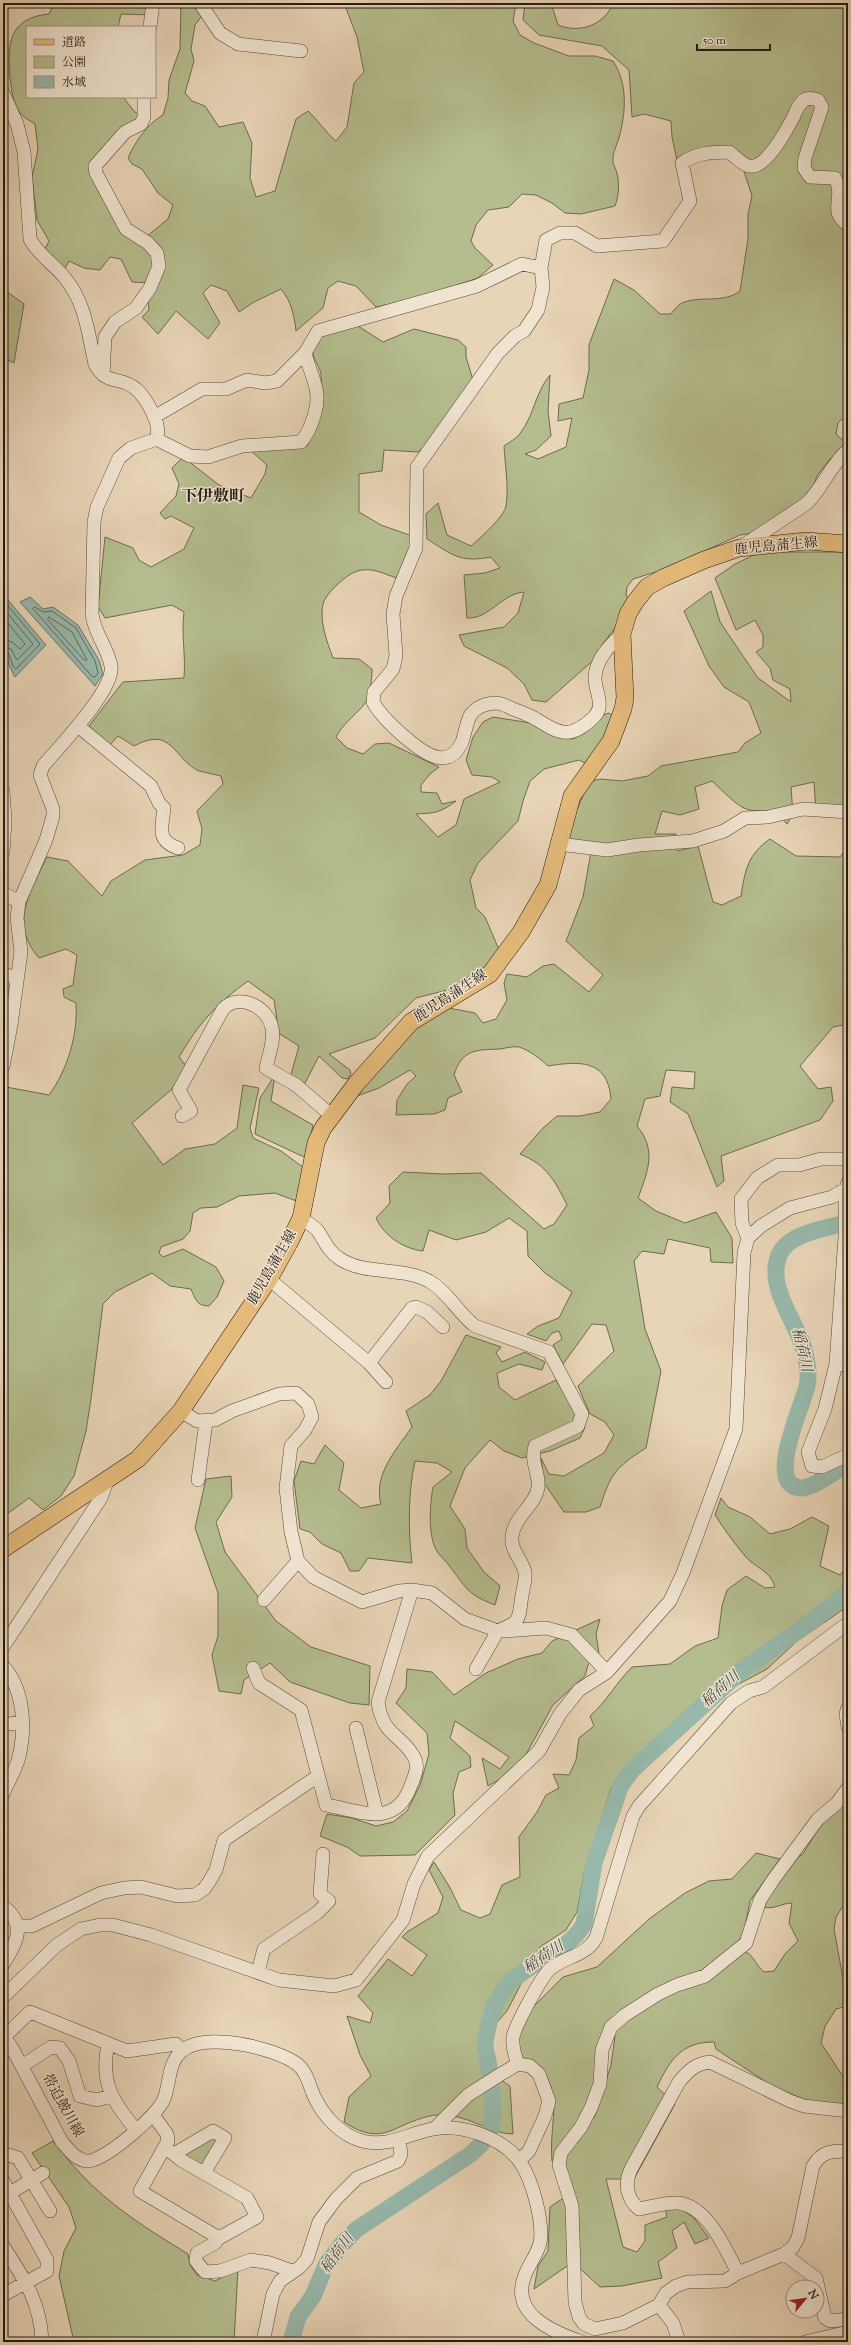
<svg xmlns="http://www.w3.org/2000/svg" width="851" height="2345" viewBox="0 0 851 2345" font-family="'Sorts Mill Goudy','Noto Serif JP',serif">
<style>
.green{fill:#b5bd8e;stroke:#6c6c50}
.water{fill:#97b8ab;stroke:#69796d}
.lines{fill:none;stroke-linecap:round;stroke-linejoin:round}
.shore{stroke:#5e6a5e;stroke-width:1}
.river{stroke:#97b8ab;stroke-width:17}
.minor-casing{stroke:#55493a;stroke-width:14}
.major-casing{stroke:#241b11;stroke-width:18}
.minor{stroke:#f0e3d0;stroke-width:13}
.major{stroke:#e4ba7b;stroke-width:17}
.labels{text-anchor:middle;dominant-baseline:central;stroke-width:3;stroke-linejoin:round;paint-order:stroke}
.street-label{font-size:14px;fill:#241b11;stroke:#f0e3d0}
.water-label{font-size:15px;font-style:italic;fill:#464a3f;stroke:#f0e3d0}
.quarter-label{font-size:16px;font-weight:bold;fill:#241b11;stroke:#f0e3d0}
</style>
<rect width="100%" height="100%" fill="#e8d4b6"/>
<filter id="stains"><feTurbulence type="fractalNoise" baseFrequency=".005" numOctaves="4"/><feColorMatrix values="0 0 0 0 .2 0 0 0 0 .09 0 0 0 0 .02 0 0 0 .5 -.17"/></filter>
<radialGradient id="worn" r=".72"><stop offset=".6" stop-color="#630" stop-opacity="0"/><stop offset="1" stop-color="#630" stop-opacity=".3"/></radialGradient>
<path class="green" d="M54,3H151L152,15L121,14L118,27H27V97H123L134,111L142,118L90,166L125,231L146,237L168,219L173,205L158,193L142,169L132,164L128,158C135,142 147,124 163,115L168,98L169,80L180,49L181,3H196L204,13L195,25L191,49L194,61L185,93L192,101L205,106L219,127L243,122L252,143L250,178L256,197L275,191L296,119L308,111C319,121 325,132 336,141L347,127L354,83L364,72L357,37L344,3H516L513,21L520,35L534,43L569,56H595L613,61C628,84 626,112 619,138C617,144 612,155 613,161C613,164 615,167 616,170C620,181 619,196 615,206L581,214L565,213L552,203L536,195L522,194L509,207L488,210L476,225L471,241L475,248L493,265L478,278L414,299L376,307L356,286L338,281L328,288L323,308L296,331C294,314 291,301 281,289L254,302L239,312L227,291L211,285L203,293L220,323L208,339L176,311L158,334L142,317L149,310L148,301L154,283L132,282L121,259L110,257L100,270L84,268L69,261L64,270L45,249L49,241L37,220L32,177L38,149L35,124C30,121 23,117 20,113C13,105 11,87 10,77C7,43 9,18 49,14Z
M525,3H551L558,25C579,34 605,25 613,3H848V413L838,423L836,434L848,445L830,459L817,476L810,495L759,532L740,535L662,570L633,579L627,587L626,595L630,601L618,624L602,645L596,658L546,702L532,700L524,684L507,668L464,646L459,635L504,627L518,613L524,592C501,594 490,619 467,618L464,575L485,573L500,568L491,557C459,563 453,555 427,539L426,514L438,503L447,535L471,546C480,538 504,517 506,506C509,487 505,465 504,446C509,442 518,438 521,432C534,415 536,391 550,375L548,411L551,436L536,450L525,454L538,459L566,447L572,418L558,421L559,404L583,398L589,370V345L614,279L634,290L660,314H671C674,310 678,305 682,303C701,295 723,304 740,291L748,239V214L752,196L739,156L677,160L672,137L671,121L644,114L632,117L629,70L602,46L539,35L523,20Z
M3,289L24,304L14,363L3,358Z
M358,326L383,342L414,329L458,340L466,347V357L473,380L434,439L418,452L384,450L382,471L359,474V512L381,525L412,536L409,560L396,578C371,568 359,564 338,584C333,588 327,595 324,601C318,618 327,642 333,658L359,659L372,669C372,680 370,698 363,706C353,717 343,724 336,737L347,748L363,754L375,744L389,743L439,767L430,774L421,785V792L437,793L442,804L456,801C440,813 435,813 416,814L438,837L456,825L464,799L500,782L492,777L472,775L466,760L473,737L483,722L493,717L531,723L560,738L573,739L585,733L603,715L609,713L615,718L587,764L579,760L544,769L530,781L523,801L518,821L478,863L470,880L476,908L485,917L500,952L490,965L455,988L416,998L375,1038L329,1054L350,1070L351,1074L348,1079L342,1078L319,1056L303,1087L290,1078L299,1046L275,1031L274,1026L277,1020L274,1000L248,981C215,1005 200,1022 179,1057L187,1067L171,1090L132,1123L163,1165L185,1149L215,1144L237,1128L243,1085L259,1088L250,1128L253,1138L281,1151L304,1168L299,1202L275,1193L239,1196L217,1207L201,1208L193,1213L190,1231L183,1239L161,1247L159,1253L163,1257L183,1249L216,1267L224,1281L217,1297L209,1306C197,1306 195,1299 191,1289L170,1286L152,1273L115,1292L103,1304L91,1399L86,1431L74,1476L61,1496L43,1510L29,1498L3,1517V1101L6,1087L49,1095C68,1069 78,1034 76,1003L64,997L63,989L73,985L77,955L66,949L39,958C9,924 30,892 47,857L68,861L102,896L111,881L145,860L183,855L200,845L202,829L197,811L223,784L221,776C214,774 206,773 199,771C173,759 173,725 134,746L118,736L109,746L89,726L123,682L184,678C186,655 181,634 184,612L172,605L105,618L98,607L105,537L133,548L139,560L151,567L184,549L194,528L171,516L165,519L160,513L176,496L179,484L172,468L183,457L219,485L251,498L265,474L267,465L250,450L302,448L307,446C318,423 323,400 321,374C320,365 310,358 314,348C319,330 343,328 358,326Z
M760,552H848V817L816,812L814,782L791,787L793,814L787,824C771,804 769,813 749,810C738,808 720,788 712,781L695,787L699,809L680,815L662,811L655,834H676L678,851L698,846L713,902L722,905L741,896C745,870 748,854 770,839L796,856L840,857L848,846V1024L833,1027L800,1066L818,1089L831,1087L833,1101L820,1120L721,1156L724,1181L717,1187L688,1114L670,1102L672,1087L694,1089L695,1072L666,1070L660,1096L645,1099L637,1126C657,1150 648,1171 638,1198L656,1211L685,1223L716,1212L732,1238L733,1263L711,1262L710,1248L668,1239L664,1254L642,1251L634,1261L645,1329L661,1371L646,1448C616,1467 611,1473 600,1507L586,1512H564L544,1483L541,1458L549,1474L564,1476L604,1453L614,1435L605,1422L590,1414L578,1386L614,1351L606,1325L592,1324L563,1364L553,1345L562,1339L559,1331L552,1333L546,1341L527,1334L538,1326L559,1318L572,1292L545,1273L528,1256L527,1231L509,1218L486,1232L456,1240L429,1230L423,1251C404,1249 384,1236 376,1218L390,1203L389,1186L403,1172L444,1174L481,1173L544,1229L554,1224L567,1205C555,1181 547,1165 520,1154L543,1128L557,1116H580L600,1112L611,1099C608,1059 579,1061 548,1066C539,1058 531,1051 519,1047C513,1046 506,1048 500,1049C476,1050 462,1049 454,1075L462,1092L448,1098L445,1110L434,1114L396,1115L397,1100L407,1084L416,1076L410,1070L379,1088L349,1099L412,1029L443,1007L475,1013L483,1023L496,1019L507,1000L504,983L507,974L527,977L543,966L554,964L589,992L603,975L566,941L583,897L591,852L565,837L589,782L600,779L622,781L648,776L661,766L738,752L745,743L761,733L749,702L724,687L709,666L684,611L711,591L720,622L758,678L791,702L790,689L773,680L770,668L756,652L763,647V635L755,620L736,630L715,578L735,564Z
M275,1075L271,1101L313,1125L306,1158L255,1134L260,1098Z
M466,1335L501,1347L496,1353L502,1362L525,1352L545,1362L542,1370L519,1364L497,1373L499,1387L515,1400L556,1380L585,1427L580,1438L550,1451L522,1458L504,1451L490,1440L465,1468L450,1506L465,1529L467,1548L484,1572L500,1586L495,1605C466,1594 466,1587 448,1564C445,1560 441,1557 438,1553C427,1537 430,1504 433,1487L452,1472L437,1463L415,1461C408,1493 408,1530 412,1563L368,1558L359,1571H350L341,1553L322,1544L310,1532L300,1529L294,1481L301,1461L314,1464L325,1445L344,1463L339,1490L361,1508L381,1504C373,1475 396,1450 412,1427L406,1411L430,1395L441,1381Z
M231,1476L232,1497L216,1522L225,1552L276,1621L311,1647L370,1666L369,1705L350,1703L290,1682L270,1663L244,1680L241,1694L219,1691L212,1655L218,1636V1593L195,1528L206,1479Z
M721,1498L728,1507L750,1517L770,1534L790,1529L812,1517L829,1526L820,1566L840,1575L848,1565V1606L796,1642L767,1669L737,1685L654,1741L611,1788L585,1869L577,1912L566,1930L540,1947L507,2011L492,2028L489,2059L494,2071L501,2080L510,2086L513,2134C491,2134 473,2118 451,2116C445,2116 436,2114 430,2116C393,2124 383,2148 344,2122L349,2097L371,2076L360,2055L347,2016L370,2023L373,2013L358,1996L388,1959L412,1976L427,1955L402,1937L407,1932L438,1913L443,1897L429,1870L434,1862L449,1886L461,1910L480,1918L490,1914L502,1885L520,1877L519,1837L537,1812L546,1795L559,1788L553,1774L569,1775L576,1760L579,1738L594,1726L590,1716C607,1701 616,1683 632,1667L670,1664L695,1646L718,1638L722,1606L727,1590L746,1576L765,1588L775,1587C770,1570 755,1568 745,1556C734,1543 724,1529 715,1515Z
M600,1619L596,1634L599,1653L588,1665L585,1676L553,1705L524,1758L502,1778L488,1786L482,1758L500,1769L509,1757L455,1721L450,1738L470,1756L471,1767L459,1772L453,1793L455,1815L415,1855L360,1856L347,1847L320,1836L327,1814L352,1818L376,1826L393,1822L407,1811L420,1785L429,1754L427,1733L396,1703L406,1688L407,1669L432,1672L454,1695L486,1673L518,1659L542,1653L552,1641Z
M848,1796V1904L845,1903L836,1917L834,1929L848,2006L836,2009L825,2026L821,2043L848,2084V2103L845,2106L813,2103L772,2086L716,2049L714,2042C681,2042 670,2060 657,2087L675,2104L634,2179H606L623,2247L637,2252L645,2241V2225L667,2217L665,2208L679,2207L694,2218L709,2238L695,2244L684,2222L672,2231L677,2248L658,2262L662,2278L622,2286L600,2287L573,2262L534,2289L538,2266L548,2251L550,2207L565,2197L564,2157L595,2116L611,2065L615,2036L607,2033L595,2088L584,2113L552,2161C548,2116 571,2082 520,2056L518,2042L521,2027L530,2010L563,1977L597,1967L649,1919L685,1893L709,1881L732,1879L756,1853L780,1859L750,1901L743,1936L733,1946C756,1954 749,1957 764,1972L774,1971L785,1954L798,1941L789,1923L792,1903C782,1903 774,1910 763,1907L792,1861L803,1854L823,1821Z
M213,2135L218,2138L201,2166L184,2157L185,2151Z
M53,2141C62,2151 70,2163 79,2172C110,2206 149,2230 188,2254L190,2265L197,2275L215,2281L238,2269L234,2342H74L59,2276L64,2251L76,2228L69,2207L32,2153Z"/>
<path class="water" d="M3,594L46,645L15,677C0,652 3,622 3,594Z
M30,597L43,609L53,607L78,625L99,660L103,674L95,686L20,602Z"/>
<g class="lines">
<path class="shore" d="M3,600L40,644L16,669L13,666L8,652L3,651
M3,608L33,644L17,660L11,649L3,646
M33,608L35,607L43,612L52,611L76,628L95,661L98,673L95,677H93Z
M3,617L25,644L20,649L12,642L3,639
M49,617L72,632L87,660H84L48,620Z"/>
<path class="river" d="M848,1222C827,1229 789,1232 779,1255C765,1290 801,1325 806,1358C808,1367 809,1377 807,1386C804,1403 762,1489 803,1488C815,1487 837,1470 848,1463
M291,2342L298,2317L313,2296L326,2265L342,2244L357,2229L471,2154C476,2149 482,2144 486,2138C498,2120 491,2082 488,2061C487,2056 485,2051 485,2046C485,2035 489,2023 492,2013C508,1961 560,1964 584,1924L594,1863L621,1785L633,1769L740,1672L816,1618L848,1592"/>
<g class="minor-casing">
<path id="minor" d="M200,3L220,33L238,44L301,51
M150,27L153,3
M3,93L17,124L24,152L30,239C38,255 54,264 65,278C86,304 88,333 95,364C106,386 122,376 136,389C145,396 166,430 154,440L131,448L119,458L97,507L94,522L92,614C94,633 108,648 111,666C115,689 59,747 43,766L40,775L53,809V816L46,840L19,902L17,918L21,952L11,1025L3,1067
M541,268L546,240L560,233H575L597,246L663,241L690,201L682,163C696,153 711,152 729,152C735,156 741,164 749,166C765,170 786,131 793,118C796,112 798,104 804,100C808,97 814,99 818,100L822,107L805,158L804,168L810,177L835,178C846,199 827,210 848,225
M103,375L105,337L115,322L136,308L150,288L159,266L157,253L148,243L126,229L96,173L95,166L125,132L141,124L144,117V97
M154,417L202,389H226L247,380L265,383L277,381L305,353
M156,439L190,456L208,457L242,446L301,442C311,430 320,405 316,389C314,377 308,366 305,353L318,331L477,286L522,264L541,268L543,287L538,310L524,331L515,336L498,353L417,467L416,548L396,596L393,614L396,656L393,669L374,692L373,702C382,718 397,731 412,743C428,756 450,769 462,742C465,734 466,724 470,716C475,707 487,703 496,703C502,703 508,707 513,709C521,712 529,715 536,719C560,734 570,740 594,717C606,705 594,690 595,677C596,659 610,645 622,634
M741,547L806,504C823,488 830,465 848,450
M78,726L151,786L159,803L164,808C162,827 156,841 178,848
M3,791L5,821L3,852
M559,844L607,850L639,845L693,841L724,831L745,818L768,817L803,809L848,812
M3,893L19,902
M3,974L17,978
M182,1116L191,1111L179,1090L223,1009C239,992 268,1007 272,1028C275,1040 268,1057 266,1068L296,1085L332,1116
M840,1192L845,1199V1237L836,1364L848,1365
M301,1218C306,1222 314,1226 318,1231C325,1242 329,1252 340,1259C367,1276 401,1266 429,1281C448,1292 458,1313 475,1326L549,1352L582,1414L578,1426L535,1446C530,1463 540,1474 538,1488C535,1506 515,1515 512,1536C510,1551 524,1562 525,1573C526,1580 523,1588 522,1595C518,1622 522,1621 495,1632
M748,1238L742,1223L741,1199L757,1178L778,1165H799L821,1159H848
M269,1279L369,1363L386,1382
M369,1363L412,1308L416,1307L427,1312L443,1327
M836,1364L825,1409L808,1452L812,1466L822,1467L848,1455
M181,1411L197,1421L215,1420L232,1411L279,1394L296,1393L308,1404L312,1417L305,1430L291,1446L286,1488L291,1532L298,1561L313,1577L362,1602L399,1591L412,1590L432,1593L465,1619L493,1629L495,1636L476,1669
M198,1480L206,1422
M264,1600L298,1561
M504,1631L546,1628L572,1635L607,1672
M3,1647L101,1498L107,1481
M3,1666C24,1689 26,1727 19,1757C16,1769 8,1782 3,1794
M253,1668L259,1683L301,1710L326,1805C361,1811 396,1829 411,1785C414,1778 419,1767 415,1759C403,1734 383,1738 378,1702L412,1590
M848,1707L846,1714L848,1727
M3,1725L22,1722
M356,1728L377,1814
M848,1788L837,1803L818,1819L773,1880L760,1900L746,1943L705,1976L677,1985L658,1994L625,2015L611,2027L602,2050L600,2084L591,2108L581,2127L561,2153L559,2165L572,2206L575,2302L579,2317L584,2324L595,2329L623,2323L659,2305L666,2293L676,2286L687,2282L725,2281L738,2273L784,2254L793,2247L798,2238L813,2166C822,2151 831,2151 848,2151
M3,1906C27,1924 17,1943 3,1964
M18,1926H32L101,1893L124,1888L141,1887L177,1896L195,1895L204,1889L209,1882L216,1870L224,1840L318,1776
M258,1972L264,1949L317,1913L329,1901L320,1894L323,1854
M3,1997L57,1945L81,1929L100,1925H113L151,1935L279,1980L334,1986L356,1980L403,1920L414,1884L428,1856L539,1751L560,1714L579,1690L607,1672L670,1601L683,1573L736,1429L744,1253L748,1238L761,1226L790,1208L832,1197L846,1189L848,1182
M3,2036L12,2048L62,2142C69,2150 76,2160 87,2161C104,2162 158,2115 164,2099C170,2084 168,2062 182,2051C205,2031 275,2048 297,2064C307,2072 309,2085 314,2096C323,2116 341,2135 362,2141C388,2148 409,2133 433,2129C462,2124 502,2137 520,2162C532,2179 544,2222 540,2243C537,2255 529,2264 525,2275C509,2314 553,2332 582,2342
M4,2037L30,2012L127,2051L176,2044L181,2051
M108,2044C100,2082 112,2101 136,2130
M518,2064C515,2056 512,2046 513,2037C515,2026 542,1975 551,1968C567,1956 586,1956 596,1938L633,1816L639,1806L731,1703L749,1691L763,1687L848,1623
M22,2066L51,2047L60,2048L69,2061L80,2096L97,2100L111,2096
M153,2115L167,2134L168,2141L140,2191L219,2238L257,2217L247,2198L181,2160L166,2148
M434,2129L468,2095L501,2074L518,2064L530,2066L539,2074L549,2101L545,2116L529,2151L519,2161
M174,2154L213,2131L225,2138L204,2173
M3,2156L9,2155L18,2158L50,2211
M3,2181L47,2260V2271L3,2295
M10,2193L43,2173
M219,2238L215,2243L197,2253L196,2261L205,2272L220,2271L251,2260L270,2263L292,2271
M3,2246C24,2278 41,2303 42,2342
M784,2254L816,2278L825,2318L830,2321L848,2319
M738,2273C726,2250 708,2206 678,2203C665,2202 651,2207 639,2209C627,2199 624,2184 631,2169L679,2082C689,2070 695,2064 710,2062L790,2101L804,2106L848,2111
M659,2305L673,2323L679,2342
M263,2342L273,2294L280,2281L300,2267L307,2259L319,2222L336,2199L357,2178L398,2161L401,2154L399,2140
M805,2342L848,2332"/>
</g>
<g class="major-casing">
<path id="major" d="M3,1549L138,1459L181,1411L269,1279L289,1243L301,1218L316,1143L323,1128L356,1084L411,1022L490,974L521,932L548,885L572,796L611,741L623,709L625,698L622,634L628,614L635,602L647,587L663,578L704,560L739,548L806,541L848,544"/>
</g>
<use href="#minor" class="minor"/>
<use href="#major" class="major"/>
</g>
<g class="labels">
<g class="street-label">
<text transform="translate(776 547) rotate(-5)">鹿児島蒲生線</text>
<text transform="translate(451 997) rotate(-33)">鹿児島蒲生線</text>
<text transform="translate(273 1268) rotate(-60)">鹿児島蒲生線</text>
<text transform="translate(62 2106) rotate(61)">帯迫皷川線</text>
</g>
<g class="water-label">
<text transform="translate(801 1350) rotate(77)">稲荷川</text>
<text transform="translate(721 1690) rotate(-42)">稲荷川</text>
<text transform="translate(544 1958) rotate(-34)">稲荷川</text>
<text transform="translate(338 2254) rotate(-54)">稲荷川</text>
</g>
<g class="quarter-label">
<text x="213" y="497">下伊敷町</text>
</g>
</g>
<rect width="851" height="2345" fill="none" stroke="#e8d4b6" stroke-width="16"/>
<rect x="4" y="4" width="843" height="2337" fill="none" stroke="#241b11" stroke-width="2"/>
<rect x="8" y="8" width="835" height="2329" fill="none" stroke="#241b11"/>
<rect x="26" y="26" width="130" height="72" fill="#f0e3d0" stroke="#9e9384"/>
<rect x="34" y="39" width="20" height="6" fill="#e4ba7b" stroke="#9e9384"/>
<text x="62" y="46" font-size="12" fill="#241b11">道路</text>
<rect x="34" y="56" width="20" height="12" fill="#b5bd8e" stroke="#9e9384"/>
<text x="62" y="66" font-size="12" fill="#241b11">公園</text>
<rect x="34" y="76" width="20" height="12" fill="#97b8ab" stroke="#9e9384"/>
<text x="62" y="86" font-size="12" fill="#241b11">水域</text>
<g transform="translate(805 2299) rotate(61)"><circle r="19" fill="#f0e3d0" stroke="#9e9384"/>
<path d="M0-3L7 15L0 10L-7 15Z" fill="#8f2418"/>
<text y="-6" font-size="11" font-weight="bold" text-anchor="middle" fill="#241b11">N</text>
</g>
<path d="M697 44v6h73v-6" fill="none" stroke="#241b11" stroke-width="2"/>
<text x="703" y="44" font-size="12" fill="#241b11" stroke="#f0e3d0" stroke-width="3" paint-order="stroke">50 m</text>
<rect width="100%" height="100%" filter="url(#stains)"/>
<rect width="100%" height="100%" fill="url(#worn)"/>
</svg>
